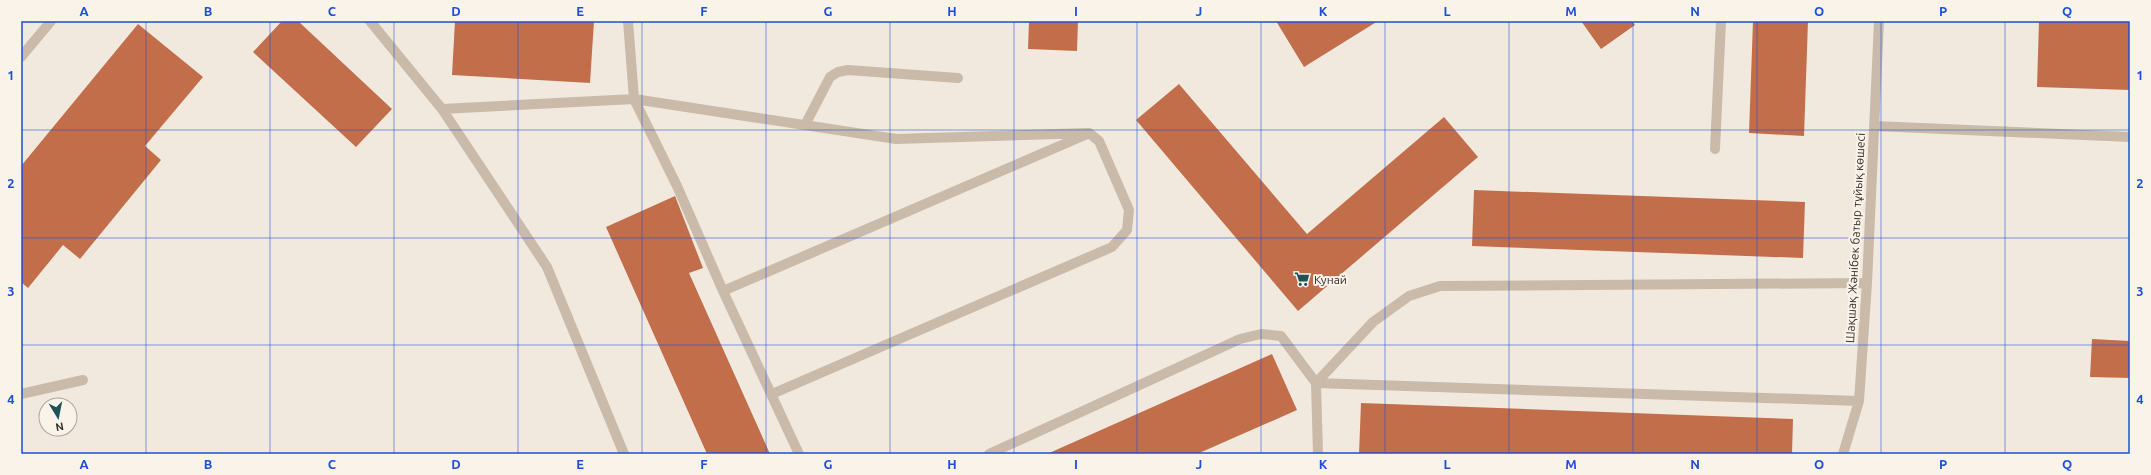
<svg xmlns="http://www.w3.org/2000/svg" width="2151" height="475" viewBox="0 0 2151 475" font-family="Ubuntu,sans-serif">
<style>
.building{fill:#c36e4b}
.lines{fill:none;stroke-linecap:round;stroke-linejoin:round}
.minor{stroke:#cabaaa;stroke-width:10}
.grid{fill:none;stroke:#1d4ed8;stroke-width:1;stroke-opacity:0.55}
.labels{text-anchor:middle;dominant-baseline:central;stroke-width:4;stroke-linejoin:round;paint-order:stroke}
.street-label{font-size:12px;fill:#372e29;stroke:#f9f3ea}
.poi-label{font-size:12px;fill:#372e29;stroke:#f9f3ea;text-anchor:start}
.neatline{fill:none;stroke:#1d4ed8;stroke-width:1.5}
.grid-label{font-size:13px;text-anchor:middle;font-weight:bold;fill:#1d4ed8}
</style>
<rect width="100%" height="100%" fill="#f2e9de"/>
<path class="building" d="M282,21H298L392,109L356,147L253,52Z
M455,21H594L590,83L452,75Z
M1029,21H1078L1077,51L1028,49Z
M1276,21H1378L1304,67Z
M1581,21H1632L1635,25L1601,49Z
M1753,21H1808L1804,136L1749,133Z
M2039,21H2130V90L2037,87Z
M138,24L203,77L145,146L161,160L80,259L63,245L28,288L21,282V166Z
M1179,84L1307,234L1444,117L1478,157L1298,311L1136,120Z
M1474,190L1805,202L1803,258L1472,246Z
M675,196L703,268L689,273L770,454H707L606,227Z
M2092,339L2130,341V378L2090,377Z
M1272,354L1297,410L1197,454H1047Z
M1361,403L1793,419L1792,454H1359Z"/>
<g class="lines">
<path class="minor" d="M370,21L442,109L547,267L624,454
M21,57L51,21
M634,99L896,139L1089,133L1099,141L1129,210L1127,230L1112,247L772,394
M634,99L677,186L723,291L799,454
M442,109L634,99L628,21
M805,125L830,77L838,72L848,70L958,78
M1874,126L2130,137
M1715,149L1721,21
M723,291L1085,135
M21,394L83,380
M989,454L1240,339L1261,334L1281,336L1316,383L1859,401
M1318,454L1316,383L1373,322L1409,296L1440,286L1867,283
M1843,454L1859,401L1867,283L1879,21"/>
</g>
<path class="grid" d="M146,21V454M270,21V454M394,21V454M518,21V454M642,21V454M766,21V454M890,21V454M1014,21V454M1137,21V454M1261,21V454M1385,21V454M1509,21V454M1633,21V454M1757,21V454M1881,21V454M2005,21V454M21,130H2130M21,238H2130M21,345H2130"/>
<defs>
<g id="supermarket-bare" transform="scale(1.2)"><path d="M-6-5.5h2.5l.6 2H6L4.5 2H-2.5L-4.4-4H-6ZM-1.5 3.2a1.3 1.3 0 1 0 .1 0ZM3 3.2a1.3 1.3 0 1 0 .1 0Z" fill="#205158" stroke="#f9f3ea" stroke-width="2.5" paint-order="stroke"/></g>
</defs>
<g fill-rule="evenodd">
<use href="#supermarket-bare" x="1302" y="279"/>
</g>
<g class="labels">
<g class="street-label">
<text transform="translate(1855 238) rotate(-87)">Шақшақ Жәнібек батыр тұйық көшесі</text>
</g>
<g class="poi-label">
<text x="1314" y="279">Кунай</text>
</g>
</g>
<rect width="2151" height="475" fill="none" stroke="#f9f3ea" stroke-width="44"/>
<g transform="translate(58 417) rotate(170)"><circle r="19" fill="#f9f3ea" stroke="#aba49d"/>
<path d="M0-3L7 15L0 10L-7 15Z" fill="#205158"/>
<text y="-6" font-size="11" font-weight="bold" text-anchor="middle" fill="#372e29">N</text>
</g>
<rect x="22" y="22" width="2107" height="431" class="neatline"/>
<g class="grid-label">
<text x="84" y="16">A</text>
<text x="208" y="16">B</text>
<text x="332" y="16">C</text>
<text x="456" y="16">D</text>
<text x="580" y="16">E</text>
<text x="704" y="16">F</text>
<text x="828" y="16">G</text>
<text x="952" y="16">H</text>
<text x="1076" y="16">I</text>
<text x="1199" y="16">J</text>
<text x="1323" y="16">K</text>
<text x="1447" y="16">L</text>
<text x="1571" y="16">M</text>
<text x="1695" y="16">N</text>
<text x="1819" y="16">O</text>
<text x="1943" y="16">P</text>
<text x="2067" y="16">Q</text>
<text x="11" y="80">1</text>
<text x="2140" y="80">1</text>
<text x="11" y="188">2</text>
<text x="2140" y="188">2</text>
<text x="11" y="296">3</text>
<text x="2140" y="296">3</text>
<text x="11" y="404">4</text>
<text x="2140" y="404">4</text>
<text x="84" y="469">A</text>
<text x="208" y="469">B</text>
<text x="332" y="469">C</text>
<text x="456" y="469">D</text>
<text x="580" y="469">E</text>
<text x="704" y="469">F</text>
<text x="828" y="469">G</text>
<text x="952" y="469">H</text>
<text x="1076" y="469">I</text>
<text x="1199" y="469">J</text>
<text x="1323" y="469">K</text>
<text x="1447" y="469">L</text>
<text x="1571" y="469">M</text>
<text x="1695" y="469">N</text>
<text x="1819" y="469">O</text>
<text x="1943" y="469">P</text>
<text x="2067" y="469">Q</text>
</g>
</svg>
